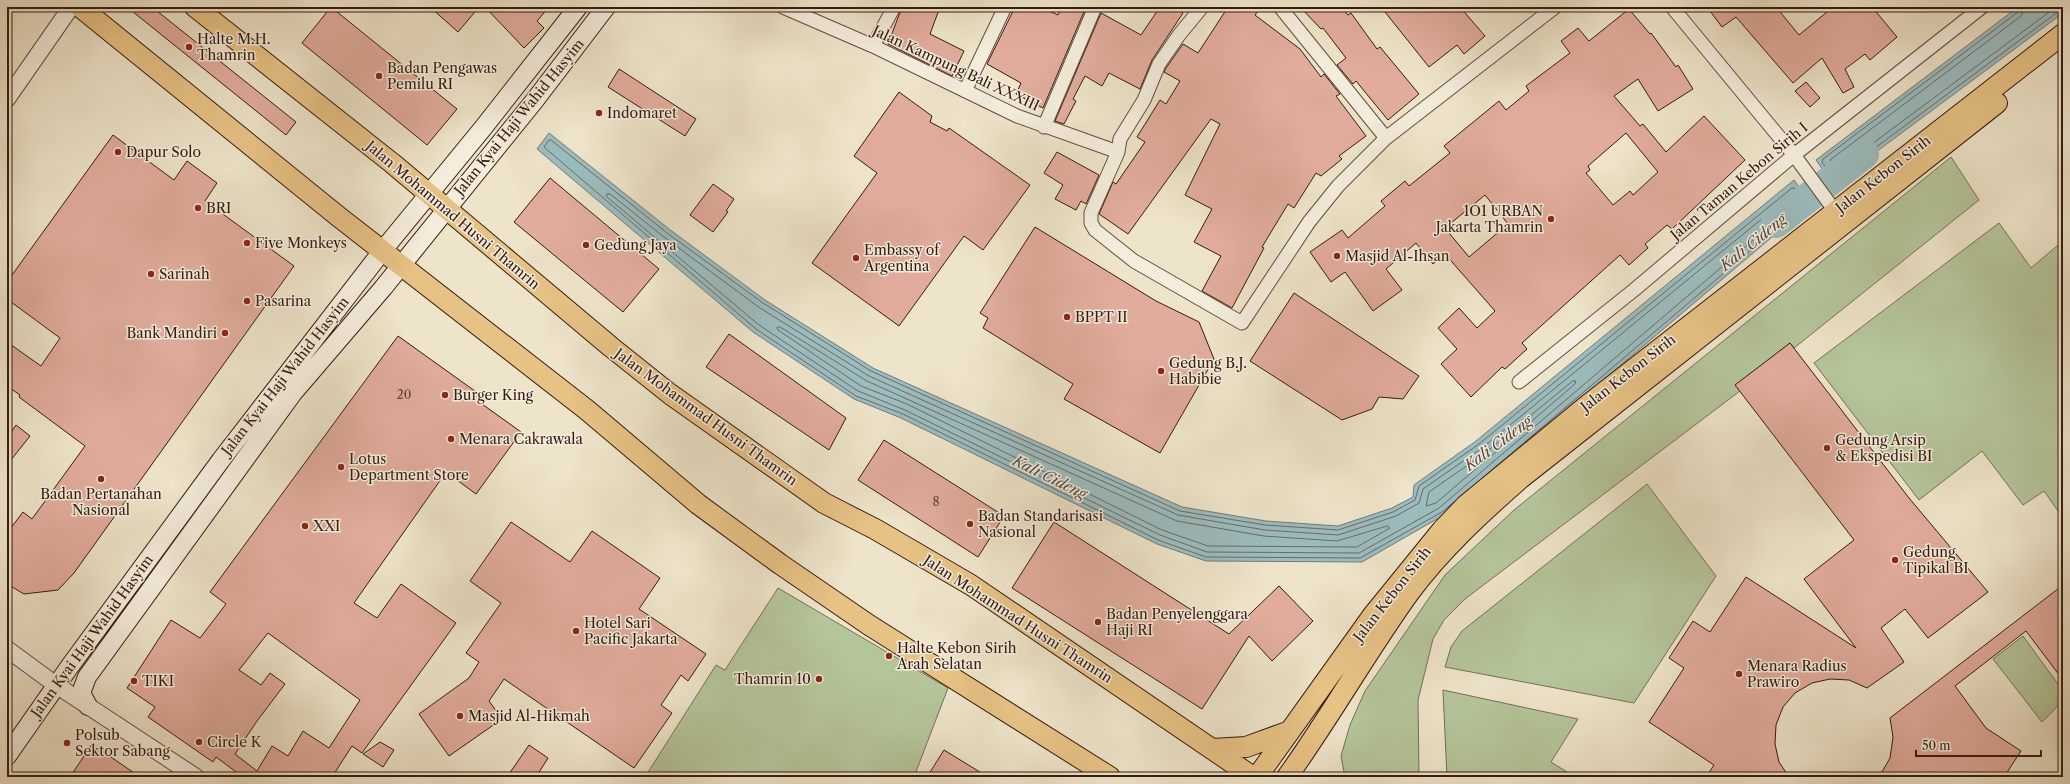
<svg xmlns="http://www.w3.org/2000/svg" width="2070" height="784" viewBox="0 0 2070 784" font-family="'Libre Caslon Text',serif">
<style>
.green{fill:#b5c59a;stroke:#767055}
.water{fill:#9cbcbf;stroke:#737b79}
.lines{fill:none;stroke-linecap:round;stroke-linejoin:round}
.shore{stroke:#696b68;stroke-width:1}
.river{stroke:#9cbcbf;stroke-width:30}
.building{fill:#e1ac9c;stroke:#361a10;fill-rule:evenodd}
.minor-casing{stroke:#644c3e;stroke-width:15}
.tertiary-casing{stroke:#644c3e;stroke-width:18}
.secondary-casing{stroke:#361a10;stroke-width:20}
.primary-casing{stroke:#361a10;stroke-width:22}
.minor{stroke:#f4eddd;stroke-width:13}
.tertiary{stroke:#f4eddd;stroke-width:16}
.secondary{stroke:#f4eddd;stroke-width:18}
.primary{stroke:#e7c285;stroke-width:20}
.poi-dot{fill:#8f2418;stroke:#f4eddd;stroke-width:1.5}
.labels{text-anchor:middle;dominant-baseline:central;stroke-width:3;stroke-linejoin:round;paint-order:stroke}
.number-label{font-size:12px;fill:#613e33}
.poi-label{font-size:14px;fill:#361a10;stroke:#f4eddd;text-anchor:start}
.street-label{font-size:14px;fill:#361a10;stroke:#f4eddd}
.water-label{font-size:15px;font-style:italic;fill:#554b45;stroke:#f4eddd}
</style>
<rect width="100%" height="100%" fill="#eee4ca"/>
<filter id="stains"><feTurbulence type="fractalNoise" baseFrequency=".005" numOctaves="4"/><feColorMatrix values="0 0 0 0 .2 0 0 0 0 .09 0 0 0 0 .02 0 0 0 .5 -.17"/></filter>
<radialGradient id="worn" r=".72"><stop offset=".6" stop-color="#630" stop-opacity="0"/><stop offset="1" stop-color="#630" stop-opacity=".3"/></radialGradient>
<path class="green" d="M1951,157L1979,200L1794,348L1790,343L1736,385L1740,391L1465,599L1444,620L1433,639L1418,700L1419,777H1345L1341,756L1350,725L1365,691L1445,575L1514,510Z
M1999,223L2031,268L2063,241V518L2044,491L2023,505L1982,451L1919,500L1814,363Z
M1647,484L1716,576L1634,703L1445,667L1451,647L1462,631Z
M778,588L948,688L914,777H645L716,665L725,670Z
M2023,636L2063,691C2063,704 2050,714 2042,722L1993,659Z
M1443,690L1578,719L1551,762L1575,777H1447Z"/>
<path class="water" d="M2018,7H2063V13L1833,184L1816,160Z
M549,133L669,229L765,300L873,368L1182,507L1266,521L1338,526L1392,508L1413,497L1414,485L1476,441L1794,180L1811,204L1444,515L1362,562L1206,561L1157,544L901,418L854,399L753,332L537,149Z"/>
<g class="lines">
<path class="shore" d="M2020,7L2018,12L1823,159L1822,162L1833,177H1836L2059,11L2063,10
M2025,7L2021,16L1830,160L1834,169L1837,170L2056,7
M607,194H610L664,237L760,308L869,376L1178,515L1265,530L1338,535L1396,516L1419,503L1423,489L1482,448L1791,195H1793L1798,202L1439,508L1359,553L1207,552L1160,535L905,410L858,391L759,325L607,197Z
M780,327L867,381L1177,521L1264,536L1337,541L1387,526L1390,528L1357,547L1208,546L1162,530L907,404L861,386L778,330L777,328Z
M1573,381H1576L1575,384L1436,503L1426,506L1429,492L1485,453Z
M1455,501L1442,512L1360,558L1206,557L1158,540L903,414L856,396L756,329L544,147L549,140H551L667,233L763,303L871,371L1180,511L1265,525L1338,530L1393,512L1415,500L1419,486L1479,444L1792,188H1794L1805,202L1804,205L1487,474"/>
<path class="river" d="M1776,223L1864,154"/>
</g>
<path class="building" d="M127,7H152L296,122L286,135Z
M331,7L457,109L427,145L302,43Z
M430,7H479L458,32Z
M485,7H549L537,21L544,28L524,48Z
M902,7H940L930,34L964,51L952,76L888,44Z
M1015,7H1041L1058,15L1062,7H1086L1043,108L1016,94L1021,83L987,64Z
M1160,7H1174L1183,13L1152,60L1140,89L1109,73L1102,86L1085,76L1073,99L1076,101L1064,124L1055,121L1101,13L1141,35Z
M1228,7H1261L1255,15L1300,49L1321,77L1324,74L1340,94L1336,96L1366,136L1339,156L1342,159L1321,176L1316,173L1294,208L1288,204L1262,247L1264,248L1232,308L1202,291L1221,256L1194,242L1212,209L1185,195L1220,124L1211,119L1128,234L1099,214L1113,182L1116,184L1145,142L1137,137L1160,100L1166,104L1180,81L1164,72L1166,68L1183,44L1198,53Z
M1300,7H1340L1348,15L1351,13L1377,49L1380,47L1419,94L1388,120L1356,81L1353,84L1337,65L1346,58L1323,28L1321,29Z
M1381,7H1460L1485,36L1464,54L1457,45L1429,67Z
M1707,7H1776L1799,35L1833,7H1872L1897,37L1870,60L1865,54L1845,69L1854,87L1843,93L1822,58L1793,83L1736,17L1722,27Z
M1629,9L1650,34L1651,33L1676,67L1678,65L1693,89L1658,111L1638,79L1614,96L1640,126L1643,124L1666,152L1704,116L1745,160L1672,229L1667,225L1645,244L1648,248L1629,265L1620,255L1522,343L1527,349L1505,369L1502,367L1471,397L1441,364L1457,349L1438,328L1459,308L1477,328L1495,311L1445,254L1433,264L1416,243L1386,269L1402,290L1373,311L1345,272L1331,282L1310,252L1342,230L1348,238L1385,206L1381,201L1405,181L1409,186L1450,153L1444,146L1499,101L1506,110L1529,91L1526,86L1570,53L1561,41L1578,28L1589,41ZM1626,133L1658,172L1633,195L1630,191L1613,205L1586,173L1590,170L1588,166ZM1485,195L1508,224L1469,257L1445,228Z
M619,69L696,119L685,136L608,87Z
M1806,82L1820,98L1810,107L1795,91Z
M899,92L932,116L930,122L947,131L949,128L1030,185L983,250L964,236L899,326L812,263L877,173L854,156Z
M113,135L174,180L187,161L217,183L205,201L294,266L74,573L58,590L24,594L7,584V533L23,512L32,519L85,446L19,397L20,395L7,386V342L41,366L60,338L7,299V282Z
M1057,152L1099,175L1086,204L1081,201L1076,210L1055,199L1063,185L1044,173Z
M550,178L659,269L623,312L514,222Z
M713,184L734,199L726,211L728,212L713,232L690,215Z
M1035,227L1156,301L1199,322L1214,359L1160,453L1064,399L1073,384L983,328L988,318L980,313Z
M1294,293L1419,376L1403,399L1379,397L1372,409L1342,420L1250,361Z
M729,334L846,418L829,450L706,367Z
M398,336L486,399L482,404L521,432L476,494L446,472L354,603L377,618L401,584L456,623L362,753L352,746L332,777H243L216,757L213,762L148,717L155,707L127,688L171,620L200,638L226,604L210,592ZM268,633L360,700L329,748L303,731L288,756L272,746L257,771L235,754L257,721L285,684L270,673L261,685L239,670Z
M1790,343L1909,498L1988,592L1928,638L1905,609L1881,628L1904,662L1867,688L1849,680L1830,679L1812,683L1795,693L1783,707L1776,725L1775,744L1779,762L1789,777H1706L1714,765L1649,722L1684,668L1669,658L1693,621L1710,632L1746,577L1856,648L1804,579L1854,540L1735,385Z
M16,425L30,436L7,465V438Z
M884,440L1004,516L978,557L858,480Z
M511,522L570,562L592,531L660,578L639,609L706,654L688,681L681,675L661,705L672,713L634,768L504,679L489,701L502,719L449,756L419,714L469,678L479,662L466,653L501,603L470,581Z
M1054,522L1229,634L1279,586L1313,621L1272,661L1249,636L1202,709L1012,588Z
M2063,585V680L2026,631L1955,686L1986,728L2021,751L2004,777H1879L1890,758L1893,737L1890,718Z
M380,742L394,750L383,767L363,754Z
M92,744L140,777H70Z
M529,745L548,758L536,777H507Z
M944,750L988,777H927Z"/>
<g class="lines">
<g class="minor-casing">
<path id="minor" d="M783,7L873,46L1017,116L1118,152
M1202,7L1179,35L1159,64L1144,100L1120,139L1118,152L1091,213V223L1095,230L1134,261L1242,323L1309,222L1338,186L1386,138L1555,7
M1280,7L1386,138
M1672,7L1794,155L1835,211
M873,46L894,7
M965,91L1005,7
M1044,127L1095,7
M1519,382L1634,290L1794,155L1982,7"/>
</g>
<g class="tertiary-casing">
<path id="tertiary" d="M7,99L71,7
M7,649L56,685L196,777"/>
</g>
<g class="secondary-casing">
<path id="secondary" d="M88,706L81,693L87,677L293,393L383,288L535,100L606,7
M7,756L70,666L221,460L383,250L483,128L578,7"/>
</g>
<g class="primary-casing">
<path id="primary" d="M80,7L339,217L587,410L698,504L780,564L869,625L1110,777
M195,7L392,163L611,347L670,394L824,503L875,529L971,585L1253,777
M1212,749L1246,747L1290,731
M1257,777L1373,615L1442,530L1466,505L1584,408L2063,34
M1287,777C1330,717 1366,653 1409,593C1441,550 1481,513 1521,478L1997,103"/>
</g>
<use href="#minor" class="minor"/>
<use href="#tertiary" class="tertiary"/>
<use href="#secondary" class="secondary"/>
<use href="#primary" class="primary"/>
</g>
<g class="poi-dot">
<circle cx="189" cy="47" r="4"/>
<circle cx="379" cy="76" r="4"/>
<circle cx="599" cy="113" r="4"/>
<circle cx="118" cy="152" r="4"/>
<circle cx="198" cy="208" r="4"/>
<circle cx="1551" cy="219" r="4"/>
<circle cx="247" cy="243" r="4"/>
<circle cx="586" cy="245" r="4"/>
<circle cx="1337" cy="256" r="4"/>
<circle cx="856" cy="258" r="4"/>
<circle cx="151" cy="274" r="4"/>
<circle cx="247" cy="301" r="4"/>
<circle cx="1067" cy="317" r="4"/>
<circle cx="225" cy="333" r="4"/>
<circle cx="1161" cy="371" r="4"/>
<circle cx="445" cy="395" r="4"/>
<circle cx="451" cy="439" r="4"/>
<circle cx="1827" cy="448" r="4"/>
<circle cx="341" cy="467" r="4"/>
<circle cx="101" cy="479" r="4"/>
<circle cx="970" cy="524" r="4"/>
<circle cx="305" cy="526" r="4"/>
<circle cx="1895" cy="560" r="4"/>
<circle cx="1098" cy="622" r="4"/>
<circle cx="576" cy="631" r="4"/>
<circle cx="889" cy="656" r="4"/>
<circle cx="1739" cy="674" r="4"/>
<circle cx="819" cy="679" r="4"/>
<circle cx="134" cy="681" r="4"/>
<circle cx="460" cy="716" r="4"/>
<circle cx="199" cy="742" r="4"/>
<circle cx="67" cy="743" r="4"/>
</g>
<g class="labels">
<g class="number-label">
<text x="404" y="394">20</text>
<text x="936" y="501">8</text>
</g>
<g class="poi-label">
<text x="197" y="39">Halte M.H.<tspan x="197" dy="16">Thamrin</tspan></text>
<text x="387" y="68">Badan Pengawas<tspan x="387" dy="16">Pemilu RI</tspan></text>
<text x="607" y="113">Indomaret</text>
<text x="126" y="152">Dapur Solo</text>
<text x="206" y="208">BRI</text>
<text x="1543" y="211" text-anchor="end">1O1 URBAN<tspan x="1543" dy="16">Jakarta Thamrin</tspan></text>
<text x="255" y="243">Five Monkeys</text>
<text x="594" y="245">Gedung Jaya</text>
<text x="864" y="250">Embassy of<tspan x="864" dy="16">Argentina</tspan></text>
<text x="1345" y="256">Masjid Al-Ihsan</text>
<text x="159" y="274">Sarinah</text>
<text x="255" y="301">Pasarina</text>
<text x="1075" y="317">BPPT II</text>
<text x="217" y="333" text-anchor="end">Bank Mandiri</text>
<text x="1169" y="363">Gedung B.J.<tspan x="1169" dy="16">Habibie</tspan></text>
<text x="453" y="395">Burger King</text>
<text x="459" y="439">Menara Cakrawala</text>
<text x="1835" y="440">Gedung Arsip<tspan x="1835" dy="16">&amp; Ekspedisi BI</tspan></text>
<text x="349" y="459">Lotus<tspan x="349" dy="16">Department Store</tspan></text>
<text x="101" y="494" text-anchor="middle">Badan Pertanahan<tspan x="101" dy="16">Nasional</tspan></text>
<text x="978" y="516">Badan Standarisasi<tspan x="978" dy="16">Nasional</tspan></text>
<text x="313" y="526">XXI</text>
<text x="1903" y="552">Gedung<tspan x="1903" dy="16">Tipikal BI</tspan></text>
<text x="1106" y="614">Badan Penyelenggara<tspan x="1106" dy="16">Haji RI</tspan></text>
<text x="584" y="623">Hotel Sari<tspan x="584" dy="16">Pacific Jakarta</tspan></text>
<text x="897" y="648">Halte Kebon Sirih<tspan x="897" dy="16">Arah Selatan</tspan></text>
<text x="1747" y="666">Menara Radius<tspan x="1747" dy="16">Prawiro</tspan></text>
<text x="811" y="679" text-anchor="end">Thamrin 10</text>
<text x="142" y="681">TIKI</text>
<text x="468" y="716">Masjid Al-Hikmah</text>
<text x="75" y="735">Polsub<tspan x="75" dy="16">Sektor Sabang</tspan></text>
<text x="207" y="742">Circle K</text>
</g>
<g class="street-label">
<text transform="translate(956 68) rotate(25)">Jalan Kampung Bali XXXIII</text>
<text transform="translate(519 117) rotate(-51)">Jalan Kyai Haji Wahid Hasyim</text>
<text transform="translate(1883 174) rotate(-38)">Jalan Kebon Sirih</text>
<text transform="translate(1739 181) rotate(-40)">Jalan Taman Kebon Sirih I</text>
<text transform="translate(453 215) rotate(40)">Jalan Mohammad Husni Thamrin</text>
<text transform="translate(1628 373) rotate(-38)">Jalan Kebon Sirih</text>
<text transform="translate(285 376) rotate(-52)">Jalan Kyai Haji Wahid Hasyim</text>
<text transform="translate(706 417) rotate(36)">Jalan Mohammad Husni Thamrin</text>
<text transform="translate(1392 594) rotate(-52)">Jalan Kebon Sirih</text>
<text transform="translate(1018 619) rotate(33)">Jalan Mohammad Husni Thamrin</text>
<text transform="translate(92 636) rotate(-54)">Jalan Kyai Haji Wahid Hasyim</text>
</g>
<g class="water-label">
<text transform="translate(1753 242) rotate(-39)">Kali Cideng</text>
<text transform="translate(1498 443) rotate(-37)">Kali Cideng</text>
<text transform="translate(1050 477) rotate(26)">Kali Cideng</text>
</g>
</g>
<rect width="2070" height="784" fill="none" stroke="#eee4ca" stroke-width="24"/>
<rect x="8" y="8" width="2054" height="768" fill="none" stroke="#361a10" stroke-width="2"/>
<rect x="12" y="12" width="2046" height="760" fill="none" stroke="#361a10"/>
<path d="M1916 750v6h125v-6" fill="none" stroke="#361a10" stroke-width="2"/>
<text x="1922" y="750" font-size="12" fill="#361a10" stroke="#f4eddd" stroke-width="3" paint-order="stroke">50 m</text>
<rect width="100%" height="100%" filter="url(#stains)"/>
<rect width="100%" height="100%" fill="url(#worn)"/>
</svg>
